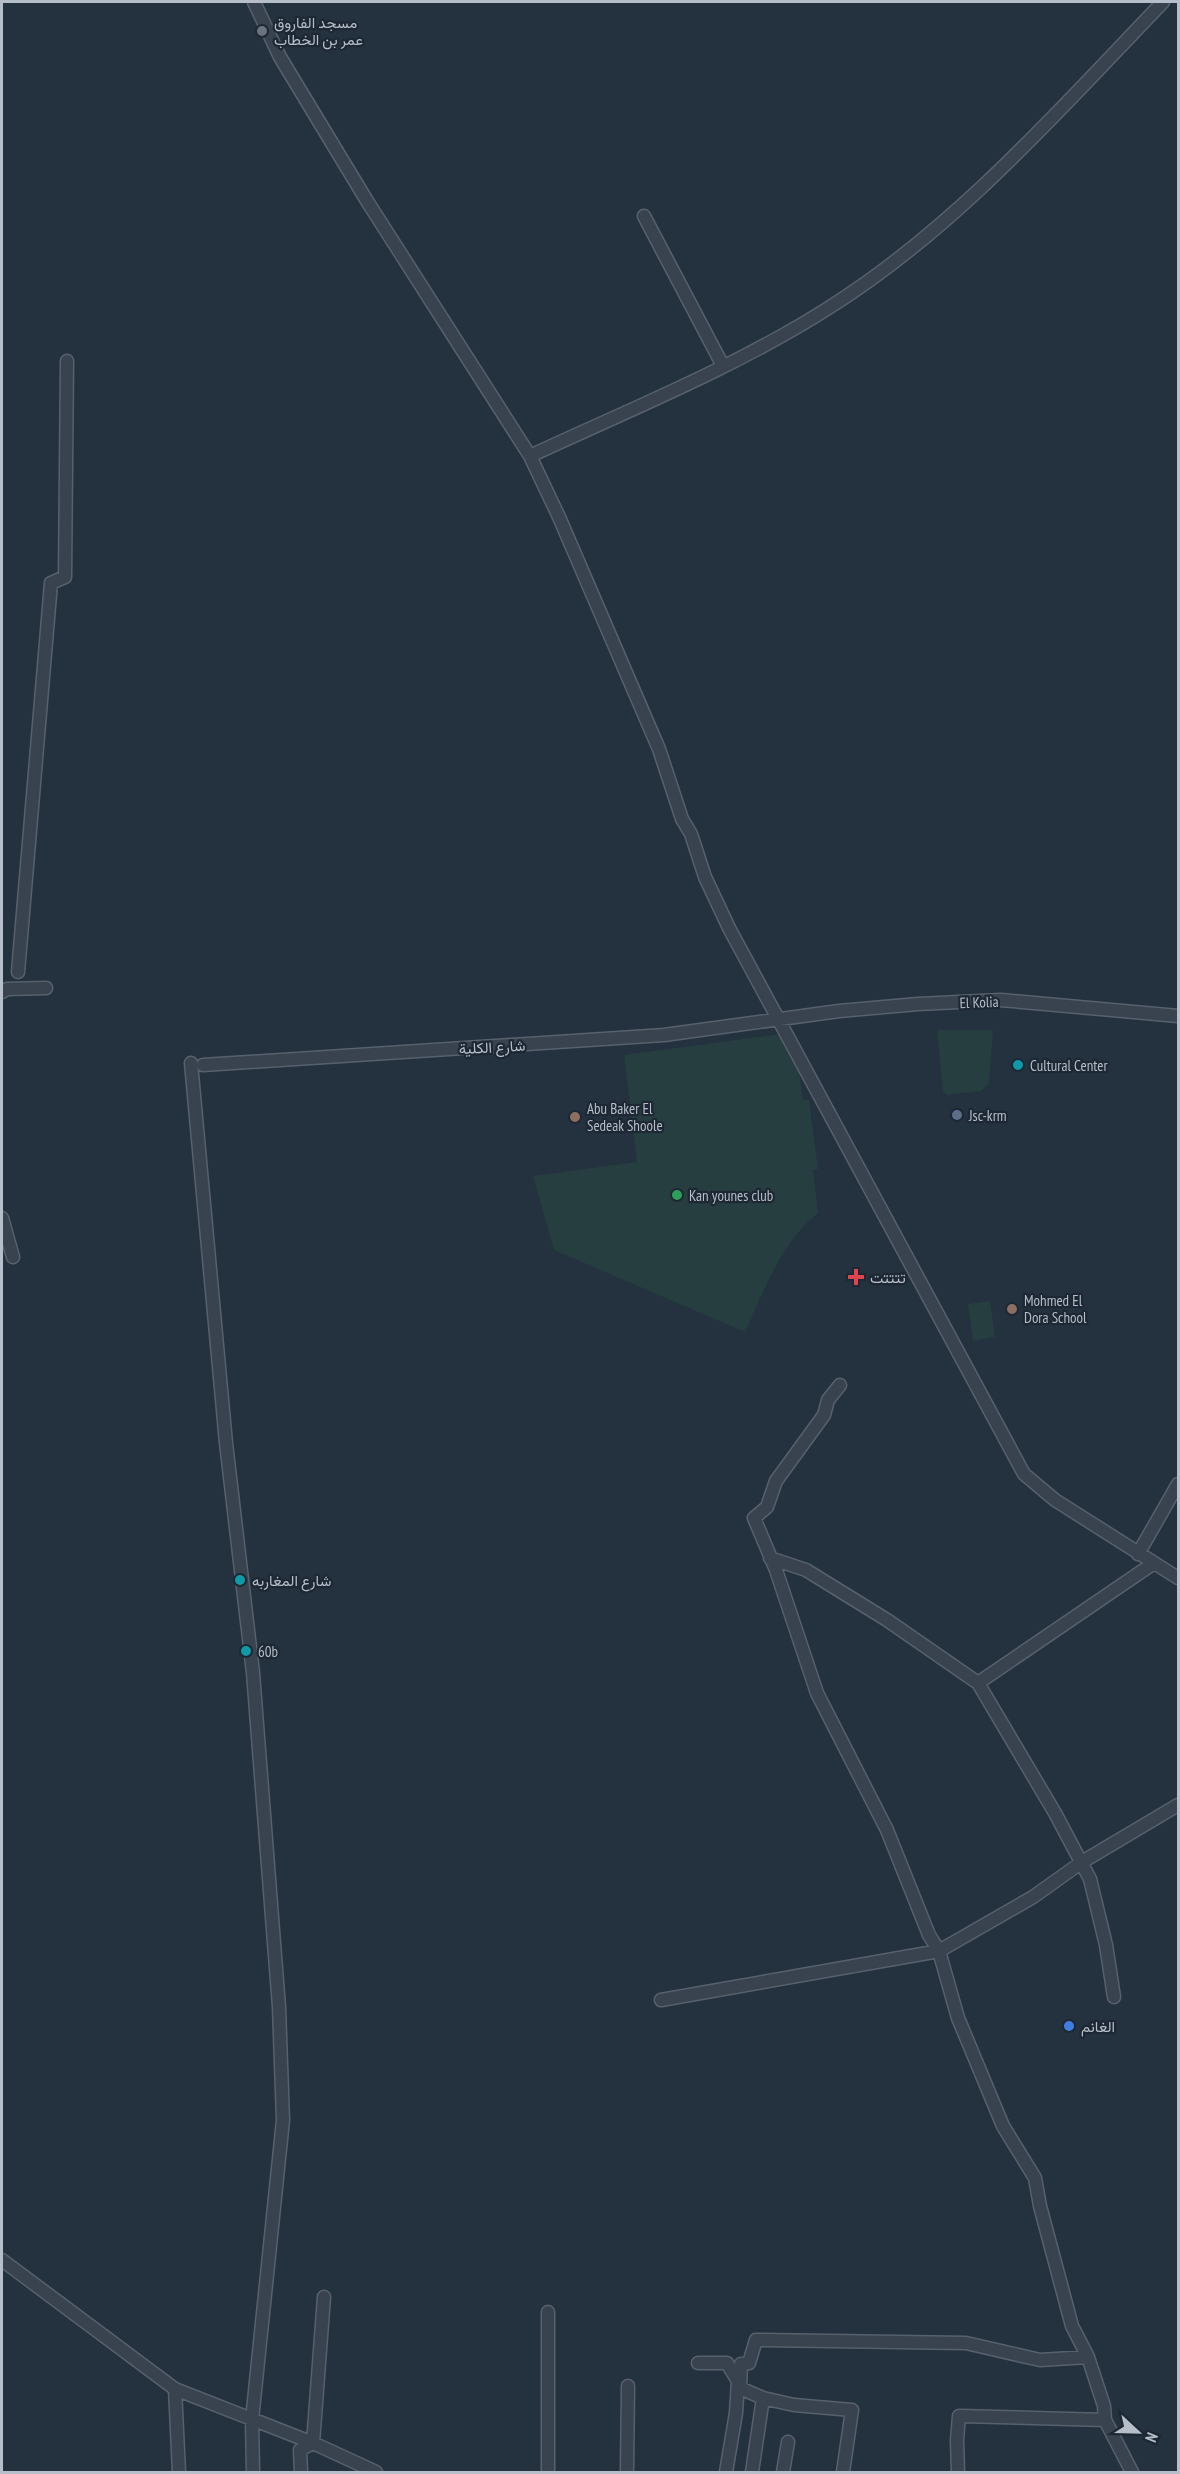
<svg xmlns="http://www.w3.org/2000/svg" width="1180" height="2474" viewBox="0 0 1180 2474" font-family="'PT Sans Narrow',Vazirmatn,sans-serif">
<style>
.green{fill:#263e40}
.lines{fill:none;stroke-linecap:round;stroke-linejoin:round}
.minor-casing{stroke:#56616c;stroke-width:15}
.minor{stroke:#38434f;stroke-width:12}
.worship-dot{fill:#6b7280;stroke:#1d2834;stroke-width:2}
.culture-dot{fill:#0f9aa8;stroke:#1d2834;stroke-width:2}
.service-dot{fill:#5c6f8a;stroke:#1d2834;stroke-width:2}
.education-dot{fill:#8d6e63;stroke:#1d2834;stroke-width:2}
.leisure-dot{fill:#2e9e5b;stroke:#1d2834;stroke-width:2}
.health-dot{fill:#e0444e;stroke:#1d2834;stroke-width:2}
.shop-dot{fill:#3f7fe0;stroke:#1d2834;stroke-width:2}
.labels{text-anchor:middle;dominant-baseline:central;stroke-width:4.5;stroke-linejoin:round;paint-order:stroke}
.poi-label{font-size:15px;fill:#b5bec9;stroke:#1d2834;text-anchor:start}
.street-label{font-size:15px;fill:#b5bec9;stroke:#1d2834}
</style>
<rect width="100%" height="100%" fill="#24313f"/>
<path class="green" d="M937,1030H993L989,1083L981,1091L947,1095L943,1091Z
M780,1034L798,1064L803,1100H809L818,1169L813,1170L818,1213C780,1244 765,1289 745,1332L554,1250L533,1176L637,1162L624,1055Z
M990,1301L995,1337L973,1341L968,1304Z"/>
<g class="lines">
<g class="minor-casing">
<path id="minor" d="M254,2L280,57L367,201L530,456L559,517L659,749L682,819L691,834L705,877L729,928L1024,1474L1055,1500L1178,1578
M644,216L723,366
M530,456C629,410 738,366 830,307C958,226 1059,110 1163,2
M18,972L51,583L65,577L67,361
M2,992L7,989L46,988
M191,1063L226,1443L253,1673L279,2007L283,2120L252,2420L253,2472
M203,1065L664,1035L839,1011L918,1004L1001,1000L1178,1016
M2,1218L13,1257
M840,1385L828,1400L824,1415L776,1481L767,1507L754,1518L776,1570L817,1693L887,1830L929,1935L939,1951L958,2018L1003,2126L1035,2178L1040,2206L1072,2326L1088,2357L1104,2406L1105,2420L1132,2472
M1138,1554L1178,1484
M770,1558L806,1570L887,1620L978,1683L1055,1813L1090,1879L1106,1945L1114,1997
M978,1683L1154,1563
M661,2000L939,1951L1033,1897L1082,1862L1178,1805
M2,2260L175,2389L313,2443L376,2472
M698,2363H727L738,2381L736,2413L726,2472
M175,2389L179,2472
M301,2472L300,2450L313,2443L324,2297
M548,2472V2312
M627,2472L628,2386
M752,2472L763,2398
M783,2472L788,2442
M843,2472L852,2410L794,2405L763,2398L740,2388L741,2364L749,2363L756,2340L966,2343L1040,2360L1088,2357
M958,2472L957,2440L959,2416L1105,2420"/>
</g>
<use href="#minor" class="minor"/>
</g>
<circle class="worship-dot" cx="262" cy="31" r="6"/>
<g class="culture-dot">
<circle cx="1018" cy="1065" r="6"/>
<circle cx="240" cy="1580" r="6"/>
<circle cx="246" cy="1651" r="6"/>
</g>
<circle class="service-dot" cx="957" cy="1115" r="6"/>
<g class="education-dot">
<circle cx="575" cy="1117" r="6"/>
<circle cx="1012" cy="1309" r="6"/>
</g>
<circle class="leisure-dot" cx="677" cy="1195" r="6"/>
<path class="health-dot" d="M853 1268h6v6h6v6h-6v6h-6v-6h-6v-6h6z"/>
<circle class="shop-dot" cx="1069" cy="2026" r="6"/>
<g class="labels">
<g class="poi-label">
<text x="274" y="22">مسجد الفاروق<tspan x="274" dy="17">عمر بن الخطاب</tspan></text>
<text x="1030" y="1065">Cultural Center</text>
<text x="587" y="1108">Abu Baker El<tspan x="587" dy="17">Sedeak Shoole</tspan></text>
<text x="969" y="1115">Jsc-krm</text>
<text x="689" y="1195">Kan younes club</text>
<text x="870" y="1277">تتتتت</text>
<text x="1024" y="1300">Mohmed El<tspan x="1024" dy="17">Dora School</tspan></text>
<text x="252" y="1580">شارع المغاربه</text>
<text x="258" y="1651">60b</text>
<text x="1081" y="2026">الغانم</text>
</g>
<g class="street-label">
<text transform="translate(979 1002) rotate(-2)">El Kolia</text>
<text transform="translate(492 1047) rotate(-3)">شارع الكلية</text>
</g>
</g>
<rect width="1180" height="2474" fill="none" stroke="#b5bec9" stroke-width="6"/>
<g transform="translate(1138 2432) rotate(112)" stroke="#1d2834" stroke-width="4.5" paint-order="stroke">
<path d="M0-4.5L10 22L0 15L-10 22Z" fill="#b5bec9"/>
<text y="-9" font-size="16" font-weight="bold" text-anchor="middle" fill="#b5bec9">N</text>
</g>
</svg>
